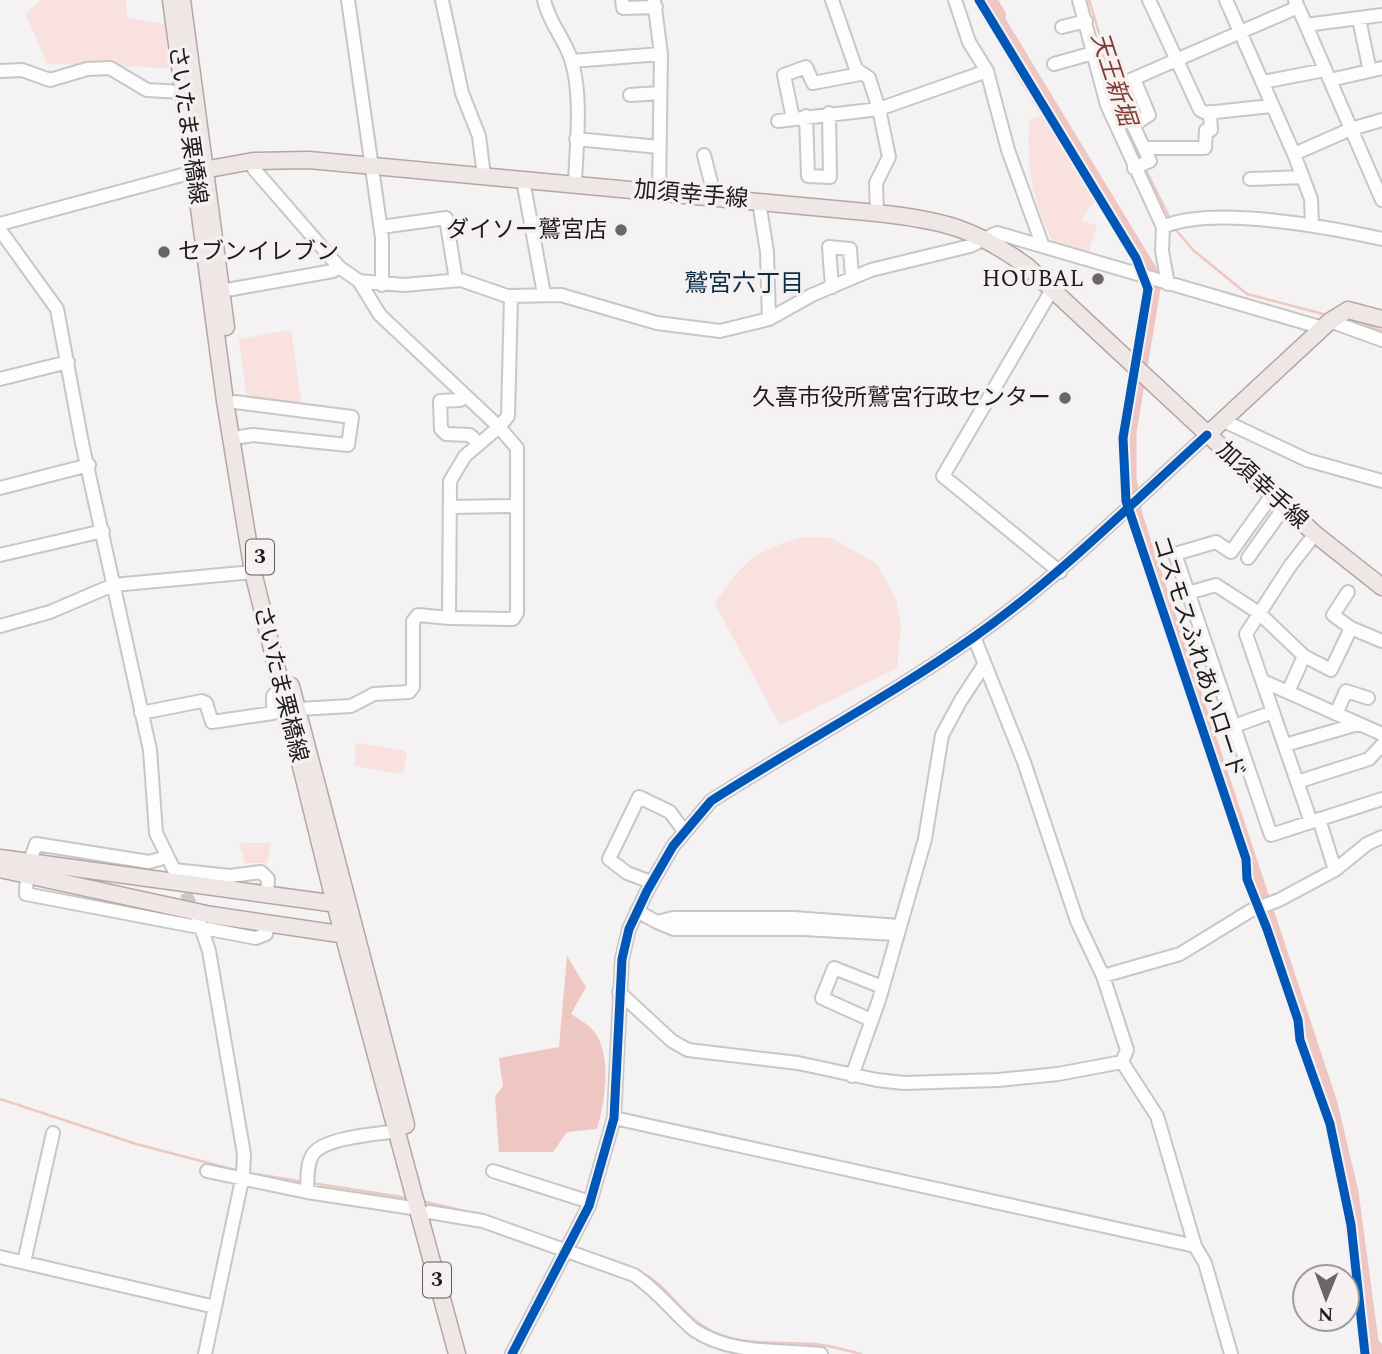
<svg xmlns="http://www.w3.org/2000/svg" width="1382" height="1354" viewBox="0 0 1382 1354" font-family="Spectral,'Noto Sans JP',serif">
<style>
.green{fill:#f8e1de}
.water{fill:#efc7c2}
.lines{fill:none;stroke-linecap:round;stroke-linejoin:round}
.stream{stroke:#efc7c2;stroke-width:2.5}
.canal{stroke:#efc7c2;stroke-width:9}
.river{stroke:#efc7c2;stroke-width:16}
.minor-tunnel{stroke:#c9c7c7;stroke-width:12;stroke-dasharray:12 6;stroke-linecap:butt}
.minor-casing{stroke:#c8c6c6;stroke-width:16}
.major-casing{stroke:#b5a6a4;stroke-width:19}
.minor{stroke:#fdfdfd;stroke-width:12}
.major{stroke:#efe7e6;stroke-width:16}
.cycleway-casing{stroke:#f5f1f1;stroke-width:13}
.cycleway{stroke:#0057b8;stroke-width:9}
.poi-dot{fill:#686666;stroke:#f5f1f1;stroke-width:2.5}
.labels{text-anchor:middle;dominant-baseline:central;stroke-width:7;stroke-linejoin:round;paint-order:stroke}
.shield{fill:#f5f1f1;stroke:#5e5b5b;stroke-width:2}
.shield-label{font-size:21px;font-weight:bold;fill:#1d1b1b}
.street-label{font-size:23px;fill:#1d1b1b;stroke:#f5f1f1}
.poi-label{font-size:23px;fill:#1d1b1b;stroke:#f5f1f1;text-anchor:end}
.water-label{font-size:24px;font-style:italic;fill:#803a34;stroke:#f5f1f1}
.neighbourhood-label{font-size:24px;fill:#0b2d46;stroke:#f5f1f1}
</style>
<rect width="100%" height="100%" fill="#f4f2f2"/>
<path class="green" d="M41,0H126L127,18L166,24L169,68L47,64L26,14Z
M1013,62L1133,260L1094,202L1081,221L1097,225L1088,254L1053,243C1031,195 1027,173 1029,120L1041,116L1009,64Z
M291,330L302,406L247,399L239,339Z
M804,537L831,538L876,563L896,599L901,626L897,668L780,725L715,604C741,562 756,550 804,537Z
M355,743L403,750L407,754L403,774L355,766Z
M239,843H271L267,863H245Z"/>
<path class="water" d="M567,956L586,987L571,1014C577,1018 584,1022 590,1027C614,1050 605,1101 597,1129L567,1132L553,1152H499L495,1096L503,1086L499,1058L559,1047Z"/>
<g class="lines">
<path class="stream" d="M1089,0L1100,36L1108,82L1140,157
M1146,170L1169,217
M1176,230L1193,250L1247,294L1327,315
M1348,318L1382,331
M0,1099L136,1144L239,1171
M249,1173L305,1182
M311,1183L408,1198
M422,1201L476,1214
M539,1235L566,1244
M572,1246L625,1265
M638,1271C666,1283 678,1311 703,1326C737,1348 776,1341 813,1344C829,1345 845,1350 861,1354"/>
<path class="canal" d="M998,15L1152,269L1156,289L1132,432V478L1138,515L1333,1103L1354,1192L1375,1348"/>
<path class="river" d="M989,0L998,15
M1375,1348V1354"/>
<path class="minor-tunnel" d="M177,877L198,917"/>
<g class="minor-casing">
<path id="minor" d="M348,0L382,238V285
M442,0L462,93L479,136L484,176
M544,0C549,23 564,38 571,59C583,97 576,146 575,185
M622,0L623,8L656,7
M654,0L661,54L659,192
M832,0L856,69L869,78L879,109L889,157L876,183L877,213
M955,0L969,42L987,71L1008,150L1042,244
M1079,0L1107,105L1163,227
M1149,0L1200,110L1206,113L1271,106
M1226,0L1294,154L1311,199L1312,224
M1295,0L1382,200
M1359,19L1370,71
M1306,25L1382,15
M1062,27L1086,21
M572,61L661,54
M1054,64L1093,53
M0,71L22,70L50,80L87,69L110,68L147,90L182,92
M1134,79L1149,115L1133,125L1150,161L1134,168
M1330,80L1382,68
M1263,82L1325,70
M1119,85L1298,7
M630,95L660,93
M806,116L808,176L830,177L829,113
M793,119L784,75L806,67L813,83L860,74
M778,121L879,109L987,71
M576,139L659,147
M1145,148H1205L1206,130H1211L1210,112
M1294,154L1351,129L1382,120
M704,155L715,198
M253,161L254,169L339,267L359,281L404,285L461,280L507,296L561,295L657,323L720,331L769,319L812,295L871,270L970,246L997,233L1323,328
M1250,179L1303,177
M523,180L544,294
M759,202L767,252L769,319
M0,224L193,172
M381,227L446,218L456,280
M0,230L57,309L82,443L150,750L156,833L177,876
M359,281L380,315L499,427L508,416L511,297
M1168,284L1162,251L1163,227C1212,205 1328,227 1382,239
M832,287L829,247L850,249L852,278
M1053,288L943,476L1060,572
M221,291L333,271L339,267
M1330,321L1382,340
M0,379L68,362
M465,396L460,400L440,401L441,429L446,434L470,435L479,444
M235,402L352,417L348,445L253,435L240,437
M1222,420L1307,460L1382,481
M0,488L89,465
M1272,495L1231,552L1216,542L1175,554L1271,835L1382,799
M450,507L517,506
M0,555L103,531
M1248,558L1285,506
M1188,593L1216,585L1259,613L1304,656L1288,692
M0,626L50,612L113,585L253,572
M1351,628L1382,641
M974,637L1024,762L1077,921L1103,976L1127,1050L1122,1062
M1304,656L1331,670L1351,628L1333,615L1348,592
M1263,681L1382,734
M298,709L351,706L374,694L409,692L413,687V621L418,615L449,618L450,481L465,456L499,427L517,448V613L513,619L449,618
M141,713L202,701L206,703L212,722L273,713V696L285,682
M1336,714L1346,691L1368,698
M1234,726L1273,712
M1285,745L1358,724
M1297,782L1369,759L1382,745
M1319,819L1335,870
M1311,822L1246,634L1290,566L1315,534
M29,863L36,844L149,862L167,857
M174,870L230,876L261,872L268,879L267,895
M27,875L26,894L256,938L266,934L268,925
M651,882L627,873L609,859L639,797L670,812L684,831
M637,911L657,922L673,918H794L899,926
M198,918L209,951L244,1154L243,1175L205,1354
M657,922L674,929H803L896,934
M1103,976L1180,954L1250,911L1279,900L1335,870L1367,844L1382,837
M619,992L672,1041L688,1050L798,1063L877,1080L904,1083L998,1080L1058,1074L1122,1062
M871,1020L822,998L834,968L882,987
M1122,1062L1157,1116L1195,1246L1205,1263L1231,1354
M852,1076L879,1000L925,839L942,735L961,700L984,665
M614,1118L1195,1246
M207,1171L307,1192L419,1209
M493,1171L590,1202
M307,1192C308,1180 306,1165 313,1154C326,1137 377,1134 398,1131
M429,1212L483,1221L634,1275C658,1291 673,1312 694,1330C730,1354 778,1350 821,1354
M0,1257L215,1307
M24,1262L53,1133
M512,1354L589,1206L614,1118L622,959L629,929L647,891L673,846L711,801C798,745 889,697 974,637C1058,578 1131,504 1207,435"/>
</g>
<g class="major-casing">
<path id="major" d="M171,0L225,401L253,572L335,904L457,1354
M182,0L226,327
M198,171L253,161L309,160L877,213C942,220 975,228 1028,267L1315,534L1382,587
M1207,435L1330,321L1348,310L1382,319
M291,686L406,1125
M0,858L344,905
M0,869L211,915L353,936"/>
</g>
<use href="#minor" class="minor"/>
<use href="#major" class="major"/>
<g class="cycleway-casing">
<path id="cycleway" d="M979,0L1136,258L1148,289L1123,438L1126,501L1246,859L1247,879L1267,929L1298,1020L1300,1040L1330,1124L1351,1225L1365,1354
M512,1354L589,1206L614,1118L622,959L629,929L647,891L673,846L711,801C798,745 889,697 974,637C1058,578 1131,504 1207,435"/>
</g>
<use href="#cycleway" class="cycleway"/>
</g>
<g class="poi-dot">
<circle cx="621" cy="230" r="7"/>
<circle cx="164" cy="252" r="7"/>
<circle cx="1098" cy="279" r="7"/>
<circle cx="1065" cy="398" r="7"/>
</g>
<g class="labels">
<g class="shield">
<rect x="246" y="539.5" width="28" height="35" rx="5"/>
<rect x="423" y="1262.5" width="28" height="35" rx="5"/>
</g>
<g class="shield-label">
<text x="260" y="557">3</text>
<text x="437" y="1280">3</text>
</g>
<g class="street-label">
<text transform="translate(187 125) rotate(82)">さいたま栗橋線</text>
<text transform="translate(691 195) rotate(5)">加須幸手線</text>
<text transform="translate(1262 486) rotate(43)">加須幸手線</text>
<text transform="translate(1198 657) rotate(72)">コスモスふれあいロード</text>
<text transform="translate(280 684) rotate(76)">さいたま栗橋線</text>
</g>
<g class="poi-label">
<text x="607" y="230">ダイソー鷲宮店</text>
<text x="178" y="252" text-anchor="start">セブンイレブン</text>
<text x="1084" y="279">HOUBAL</text>
<text x="1051" y="398">久喜市役所鷲宮行政センター</text>
</g>
<g class="water-label">
<text transform="translate(1113 79) rotate(72)">天王新堀</text>
</g>
<g class="neighbourhood-label">
<text x="744" y="284">鷲宮六丁目</text>
</g>
</g>
<g transform="translate(1326 1298) rotate(181)"><circle r="33" fill="#f5f1f1" stroke="#9f9b9b" stroke-width="2"/>
<path d="M0-5L12 26L0 18L-12 26Z" fill="#686666"/>
<text y="-10" font-size="19" font-weight="bold" text-anchor="middle" fill="#1d1b1b">N</text>
</g>
</svg>
